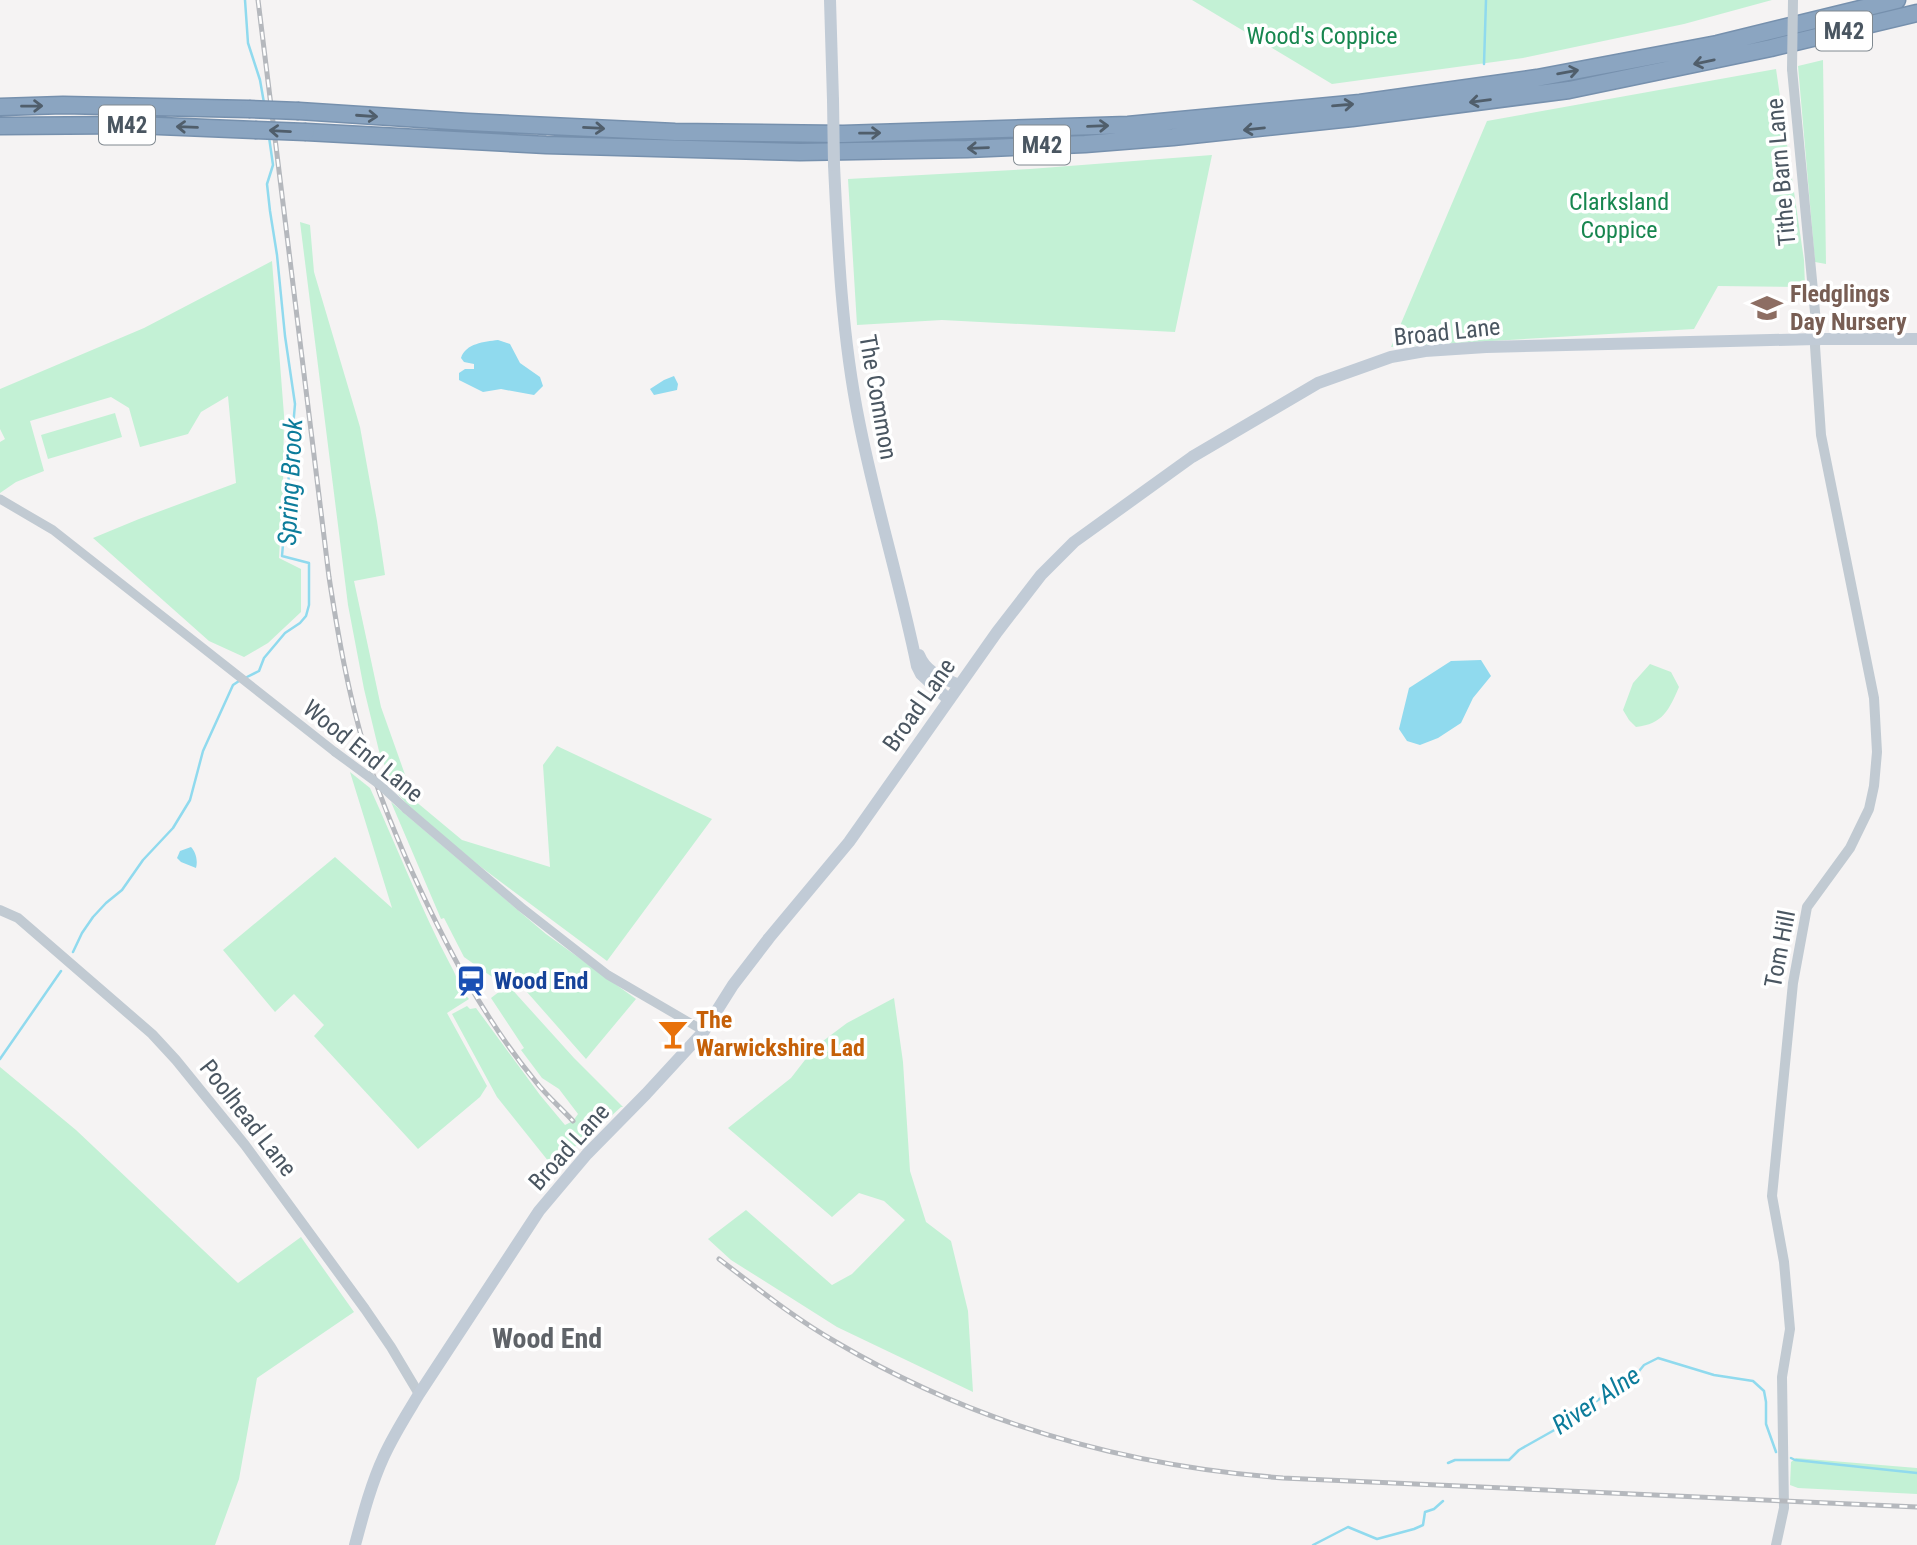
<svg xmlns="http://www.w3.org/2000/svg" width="1917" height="1545" viewBox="0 0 1917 1545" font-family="'Roboto Condensed',sans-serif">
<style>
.green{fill:#c3f1d5}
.water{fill:#90daee}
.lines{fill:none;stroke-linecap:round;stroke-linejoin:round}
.stream{stroke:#90daee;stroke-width:2.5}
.motorway-casing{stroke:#7690ad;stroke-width:19}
.minor{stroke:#c1cad2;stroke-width:9}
.tertiary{stroke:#c1cad2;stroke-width:10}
.secondary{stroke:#c1cbd6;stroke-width:12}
.motorway{stroke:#8ba5c1;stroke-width:16}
.rail-casing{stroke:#b5b8bd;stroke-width:5}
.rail{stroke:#fff;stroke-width:2.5;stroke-dasharray:8;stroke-linecap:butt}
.motorway-bridge-casing{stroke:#7690ad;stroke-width:19;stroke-linecap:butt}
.minor-bridge{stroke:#c1cad2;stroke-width:9}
.tertiary-bridge{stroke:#c1cad2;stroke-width:10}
.secondary-bridge{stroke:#c1cbd6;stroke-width:12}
.motorway-bridge{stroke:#8ba5c1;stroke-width:16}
.oneway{stroke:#505e6b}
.labels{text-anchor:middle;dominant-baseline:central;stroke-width:7;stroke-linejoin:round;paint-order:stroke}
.shield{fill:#fff;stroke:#808990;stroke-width:2}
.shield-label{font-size:23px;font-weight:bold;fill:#4a5661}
.park-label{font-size:24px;fill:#17864f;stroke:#fff}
.street-label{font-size:24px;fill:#4a5661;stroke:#fff}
.education-label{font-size:24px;font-weight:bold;fill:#785e54;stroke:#fff;text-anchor:start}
.transit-label{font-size:24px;font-weight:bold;fill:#164399;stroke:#fff;text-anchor:start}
.food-label{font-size:24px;font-weight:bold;fill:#c56008;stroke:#fff;text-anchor:start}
.water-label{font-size:26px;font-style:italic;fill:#0c7c9b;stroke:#fff}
.quarter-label{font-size:28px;font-weight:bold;fill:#5f6368;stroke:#fff}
</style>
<rect width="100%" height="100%" fill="#f5f3f3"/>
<path class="green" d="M1192,0H1772L1684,24L1523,58L1332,84Z
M1823,60L1826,264L1815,262L1798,66Z
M1776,69L1804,260L1805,287L1718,286L1694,329L1391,347L1487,121Z
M1212,155L1175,332L942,320L857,325L848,179L1030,169Z
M300,222L310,225L314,272L360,427L377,521L385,575L354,581L381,707L414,800L462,840L550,867L543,765L557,746L712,819L607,961L481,867L414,813L394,789L379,751L364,689L348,605Z
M272,261L284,415L283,489L279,558L301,569V612L268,643L244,657L209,641L93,538L139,519L236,483L228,396L201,412L188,434L140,447L129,408L111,397L30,421L44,471L16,482L0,493V442L5,439L0,429V389L144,328Z
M115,413L122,437L48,459L41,435Z
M1650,664L1671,672L1679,687C1669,710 1663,724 1636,727L1629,720L1623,710L1633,683Z
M350,772L370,788C397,847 421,909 451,966C458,978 459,989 469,999L447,1013L487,1086L480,1097L418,1149L314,1036L324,1025L294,994L275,1012L223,950L335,857L392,908Z
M391,802L546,934L636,999L586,1059L512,975L495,979L464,957L444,918L441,919Z
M508,985L574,1058L623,1107H621L583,1142L567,1151L553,1167L497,1097L452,1014L467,1006L470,1009L476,1008L540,1095L565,1125L573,1121L578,1114L559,1089L542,1078L521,1050L524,1048L491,998Z
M894,998L903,1062L910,1171L926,1222L951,1241L968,1311L973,1392L837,1327L731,1260L708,1239L746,1210L832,1285L852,1274L905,1220L884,1201L859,1193L832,1217L728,1128L791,1078L815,1047L847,1023Z
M0,1067L76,1130L238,1283L301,1237L354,1312L257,1378L239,1479L215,1545H0Z
M1796,1458L1917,1468V1494L1798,1488L1790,1485L1791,1462Z"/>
<path class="water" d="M498,340L510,344L520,363L540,377L543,386L534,395L501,389L483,392L459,380V373L465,369H474V364L464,362L461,358C466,343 484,342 498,340Z
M674,376L678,384L677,390L654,395L650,389L664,380Z
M1481,660L1491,676L1473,698L1461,723L1438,738L1420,745L1407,741L1399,729L1409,688L1451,661Z
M191,847C196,852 198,861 196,868L181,862L177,858L180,851Z"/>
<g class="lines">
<path class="stream" d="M245,0L248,43L260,80L264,103
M1484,64L1486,0
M245,678L259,671L264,658L285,633L300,623L306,616L309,605V563L282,556L295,404L285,336L277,255L270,211L267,184L273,165L269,137
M73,952L82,933L93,917L106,903L122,890L143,860L173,828L190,800L203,751L233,685L239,681
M0,1059L61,971
M1791,1458L1795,1460L1917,1473
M1448,1463L1455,1460H1509L1519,1450L1558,1428L1621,1384L1635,1376L1644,1365L1658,1358L1714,1375L1753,1381L1764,1391L1766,1402V1424L1776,1452
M1313,1545L1348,1527L1377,1539L1414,1529L1423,1525L1425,1512L1434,1509L1443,1501"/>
<g class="motorway-casing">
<path id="motorway" d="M0,107L63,105L249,109
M299,111L468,122L675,132L843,134L1128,125L1360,103L1537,78L1717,44L1897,0
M0,126L135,125L255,130
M306,132L546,145L800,152L967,149L1085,144L1173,137L1352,118L1569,90L1771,48L1917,13"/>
</g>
<path class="minor" d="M0,499L53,530L335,752
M406,809L521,907L608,975L704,1031"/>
<path class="tertiary" d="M0,910L18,918L152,1034L176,1060L245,1145L365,1309L391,1347L419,1394
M1776,1545L1784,1508L1782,1377L1790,1329L1784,1262L1772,1196L1793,983L1807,907L1850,848L1869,809L1874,786L1877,752L1874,698L1821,435L1815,346L1817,333L1792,69"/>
<path class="secondary" d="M830,0L833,100
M834,165C838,250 842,337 859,421C875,503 900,583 917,666L921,674L949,700
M919,655C926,673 943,678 959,685
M355,1545C363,1515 371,1484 384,1456C394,1434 407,1414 419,1394L539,1211L587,1154L646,1094L704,1031L733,985L769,938L849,842L997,632L1041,575L1074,542L1192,457L1318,383L1391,357L1425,351L1486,347L1650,343L1816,339H1917"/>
<use href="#motorway" class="motorway"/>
<g class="rail-casing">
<path id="rail" d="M258,0L329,577C338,635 348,693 365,749C376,788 392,826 408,863C443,940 482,1017 536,1082C547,1096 561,1108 573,1121
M719,1259C757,1288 794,1318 836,1342C973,1423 1125,1466 1283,1478L1917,1507"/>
</g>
<use href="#rail" class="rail"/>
<g class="motorway-bridge-casing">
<path id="motorway-bridge" d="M249,109L299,111
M255,130L306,132"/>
</g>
<path class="minor-bridge" d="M335,752L380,785L406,809"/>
<path class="tertiary-bridge" d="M1792,69L1793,0"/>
<path class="secondary-bridge" d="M833,100L834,165"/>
<use href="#motorway-bridge" class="motorway-bridge"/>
</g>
<defs><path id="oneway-shaft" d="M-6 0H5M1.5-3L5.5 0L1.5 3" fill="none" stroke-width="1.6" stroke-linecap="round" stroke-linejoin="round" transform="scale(1.75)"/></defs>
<g class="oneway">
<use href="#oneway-shaft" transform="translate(1704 62) rotate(168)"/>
<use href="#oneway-shaft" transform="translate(1568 72) rotate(-10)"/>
<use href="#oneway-shaft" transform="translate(1480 101) rotate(173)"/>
<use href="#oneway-shaft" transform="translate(1343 105) rotate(-5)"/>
<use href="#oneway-shaft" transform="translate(32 106) rotate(-1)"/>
<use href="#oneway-shaft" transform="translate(367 116) rotate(4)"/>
<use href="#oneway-shaft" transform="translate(1098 126) rotate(-2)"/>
<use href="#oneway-shaft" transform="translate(187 127) rotate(-178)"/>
<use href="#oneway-shaft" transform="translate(594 128) rotate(3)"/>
<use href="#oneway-shaft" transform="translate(1254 129) rotate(174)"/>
<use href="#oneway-shaft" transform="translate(280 131) rotate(-177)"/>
<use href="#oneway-shaft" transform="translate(870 133) rotate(-1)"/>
<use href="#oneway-shaft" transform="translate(978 148) rotate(178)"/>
</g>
<defs>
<g id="school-bare" transform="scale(2.415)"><path d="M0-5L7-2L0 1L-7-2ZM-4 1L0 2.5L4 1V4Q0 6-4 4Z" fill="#8d6e63" stroke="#fff" stroke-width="2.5" paint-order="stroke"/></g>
<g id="station-bare" transform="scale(2.415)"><path d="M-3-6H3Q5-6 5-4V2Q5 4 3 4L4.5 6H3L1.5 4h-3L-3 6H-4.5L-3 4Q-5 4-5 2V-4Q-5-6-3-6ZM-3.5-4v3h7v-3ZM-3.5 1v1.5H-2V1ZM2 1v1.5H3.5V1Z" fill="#1a4fb4" stroke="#fff" stroke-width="2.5" paint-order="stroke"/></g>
<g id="bar-bare" transform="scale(2.415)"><path d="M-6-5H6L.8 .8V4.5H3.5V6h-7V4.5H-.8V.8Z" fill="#e8710a" stroke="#fff" stroke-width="2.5" paint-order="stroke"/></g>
</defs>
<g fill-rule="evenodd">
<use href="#school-bare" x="1767" y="308"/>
<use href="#station-bare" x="471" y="981"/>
<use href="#bar-bare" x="673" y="1034"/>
</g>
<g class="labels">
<g class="shield">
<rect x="1816" y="11.5" width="56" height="39" rx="5"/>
<rect x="99" y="105.5" width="56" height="39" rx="5"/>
<rect x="1014" y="125.5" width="56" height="39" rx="5"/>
</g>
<g class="shield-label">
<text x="1844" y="31">M42</text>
<text x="127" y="125">M42</text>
<text x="1042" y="145">M42</text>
</g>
<g class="park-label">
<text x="1322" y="36">Wood's Coppice</text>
<text x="1619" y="202">Clarksland<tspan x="1619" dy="28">Coppice</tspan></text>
</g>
<g class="street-label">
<text transform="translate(1781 172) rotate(-95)">Tithe Barn Lane</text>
<text transform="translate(1447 332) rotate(-6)">Broad Lane</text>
<text transform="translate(878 397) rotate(80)">The Common</text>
<text transform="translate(919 705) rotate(-55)">Broad Lane</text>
<text transform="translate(363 751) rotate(39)">Wood End Lane</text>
<text transform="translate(1780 949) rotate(-79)">Tom Hill</text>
<text transform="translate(248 1118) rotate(52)">Poolhead Lane</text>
<text transform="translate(569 1147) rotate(-48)">Broad Lane</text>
</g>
<g class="education-label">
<text x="1790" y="294">Fledglings<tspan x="1790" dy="28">Day Nursery</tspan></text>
</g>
<g class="transit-label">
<text x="494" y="981">Wood End</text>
</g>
<g class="food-label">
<text x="696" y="1020">The<tspan x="696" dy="28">Warwickshire Lad</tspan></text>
</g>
<g class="water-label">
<text transform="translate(290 482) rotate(-87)">Spring Brook</text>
<text transform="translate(1596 1400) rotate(-34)">River Alne</text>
</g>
<g class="quarter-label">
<text x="547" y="1338">Wood End</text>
</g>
</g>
</svg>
